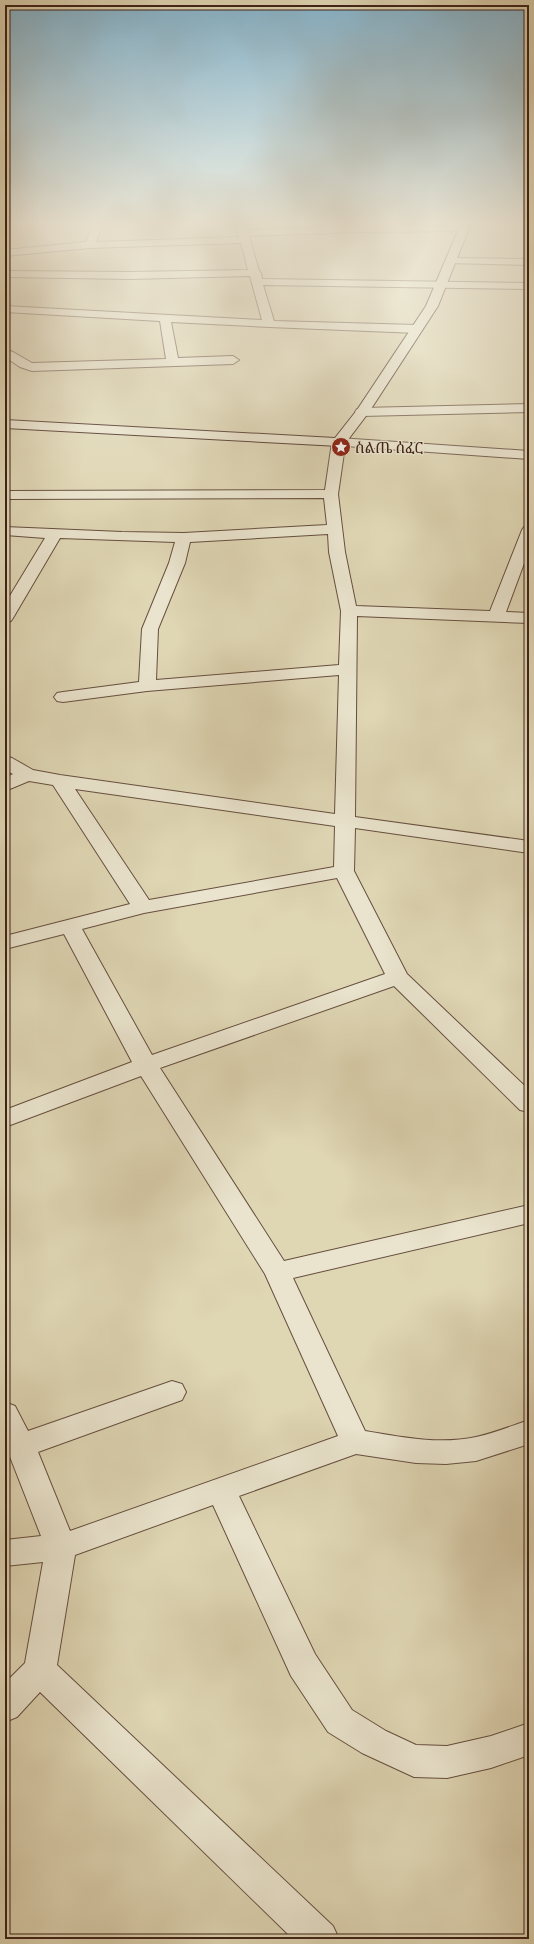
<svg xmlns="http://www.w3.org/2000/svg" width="534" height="1944" viewBox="0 0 534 1944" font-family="'EB Garamond','Noto Serif Ethiopic',serif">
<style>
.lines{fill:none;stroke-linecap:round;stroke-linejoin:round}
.street-casing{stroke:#664f3f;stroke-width:2}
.secondary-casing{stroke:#3e2218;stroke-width:2}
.street{fill:#eae4ce;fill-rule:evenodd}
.secondary{fill:#eae4ce;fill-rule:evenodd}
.labels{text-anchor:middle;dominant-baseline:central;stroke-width:3;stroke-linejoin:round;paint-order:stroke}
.far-poi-label{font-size:15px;fill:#3e2218;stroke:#eae4ce;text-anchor:start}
</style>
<rect width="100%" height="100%" fill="#dfd6b4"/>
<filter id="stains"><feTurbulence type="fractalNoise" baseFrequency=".005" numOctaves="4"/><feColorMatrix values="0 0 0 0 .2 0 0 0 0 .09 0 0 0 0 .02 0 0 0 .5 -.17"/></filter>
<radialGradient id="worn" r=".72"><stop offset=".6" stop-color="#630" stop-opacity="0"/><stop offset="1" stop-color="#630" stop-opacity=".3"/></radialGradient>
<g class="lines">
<g class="street-casing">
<path id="street" d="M92,226H102L96,242L239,237L236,226H246L247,230L359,226H463L467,227L468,229L467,231L359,232L249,236L259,271L261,273L262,279L529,283V289L263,285L274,321L417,325L423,329L417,333L269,327L171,322L178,358L233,356L239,360L233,364L32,371L20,367L5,357V349L13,352L32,363L166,359L160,321L5,312V306L262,320L250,276L130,279L5,277V271L130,272L248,270L241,243L90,248L5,256V250L86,242Z
M451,258L529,259V265L447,263L446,261Z
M529,404V412L362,416L357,415L355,412L357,409L362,408Z
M339,438L529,451V459L345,446L338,494L345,552L356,606L490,611L522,530L524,527L529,526V550L506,612L529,613V623L357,616L355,817L529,841V853L355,828L354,871L407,974L529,1090V1112L520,1110L394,986L160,1068L284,1261L529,1205V1223L293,1278L365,1431C401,1437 439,1445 476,1437C494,1433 511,1426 529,1420V1444L476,1461L446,1464L416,1463L356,1454L239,1496L315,1654L352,1710L386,1731L416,1745L447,1746L491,1736L529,1723V1755L491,1768L447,1778L414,1777L362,1753L328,1732L291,1676L213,1505L75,1555L57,1665L333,1926L339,1939H293L40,1692L17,1717L5,1722V1683L25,1663L43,1562L5,1566V1540L41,1536L5,1444V1402L15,1406L28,1431L172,1381L182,1384L186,1392L182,1400L38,1452L70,1531L338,1436L265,1274L141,1076L5,1127V1110L132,1062L64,934L5,949V936L130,904L53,785L29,781L5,791V778L13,774L5,770V756L12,758L33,770L60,775L335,814L339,675L147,691L63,702L57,701L54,697L57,693L63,692L139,682L142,629L169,563L175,542L60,538L13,618L11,621L5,623V604L45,538L5,535V527L122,532L184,533L327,525L324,498L5,499V491L325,490L332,442L334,439ZM328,534L329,552L341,611L339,665L156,680L158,629L185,563L190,542ZM75,789L335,826L334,867L149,900ZM337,878L385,974L152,1055L82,929L144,913Z"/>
</g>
<g class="secondary-casing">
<path id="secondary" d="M460,226H470L438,306L369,412L344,445L339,446L5,428V420L335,438L357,410L426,306Z"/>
</g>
<use href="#street" class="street"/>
<use href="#secondary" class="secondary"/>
</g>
<linearGradient id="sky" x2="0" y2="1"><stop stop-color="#86b6d0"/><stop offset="0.45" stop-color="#f1eddd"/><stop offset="1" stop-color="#f1eddd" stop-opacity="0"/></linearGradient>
<rect width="534" height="498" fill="url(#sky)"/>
<defs>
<g id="sight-disc" transform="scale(1)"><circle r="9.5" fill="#8f2418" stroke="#eae4ce"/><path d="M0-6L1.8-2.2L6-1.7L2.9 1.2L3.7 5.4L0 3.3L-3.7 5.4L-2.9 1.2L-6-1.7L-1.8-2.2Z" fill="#fff"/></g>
</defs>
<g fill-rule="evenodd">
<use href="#sight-disc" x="341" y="447"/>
</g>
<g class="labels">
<g class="far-poi-label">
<text x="355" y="447">ስልጤ ሰፈር</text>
</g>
</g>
<rect width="534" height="1944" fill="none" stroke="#dfd6b4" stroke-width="20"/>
<rect x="6" y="6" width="522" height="1932" fill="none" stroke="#3e2218" stroke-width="2"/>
<rect x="10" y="10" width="514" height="1924" fill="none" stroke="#3e2218"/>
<rect width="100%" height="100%" filter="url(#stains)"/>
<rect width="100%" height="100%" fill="url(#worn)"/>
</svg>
